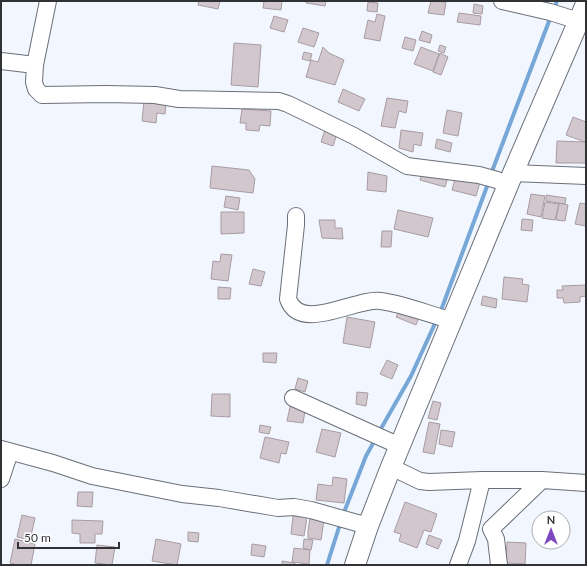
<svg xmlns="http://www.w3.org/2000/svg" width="587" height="566" viewBox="0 0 587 566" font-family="Lato,sans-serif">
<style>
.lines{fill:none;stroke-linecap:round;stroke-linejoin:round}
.stream{stroke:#77a7d6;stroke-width:4}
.building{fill:#d2c7cc;stroke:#a79ca1}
.minor-casing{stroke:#6a6f78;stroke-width:18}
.major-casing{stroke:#6a6f78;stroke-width:22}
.minor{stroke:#fff;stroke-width:16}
.major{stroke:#fff;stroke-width:20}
</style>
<rect width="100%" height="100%" fill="#f2f7ff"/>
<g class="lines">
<path class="stream" d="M554,10L557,1
M491,174L551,16
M440,313L489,181
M379,432L411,376L437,319
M343,515L366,456L376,438
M327,565L341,521"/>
</g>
<path class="building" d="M199,1H220L218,9L198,5Z
M264,1H282L281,10L263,8Z
M306,1H326L325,6L306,3Z
M431,1L446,2L444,15L428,13Z
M368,2L378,3L377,12L367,11Z
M474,4L483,6L482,14L473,13Z
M459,13L481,16L480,25L457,22Z
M377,14L385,16L380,41L364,38L368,20L375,22Z
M274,16L288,20L284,32L270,28Z
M303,28L319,33L314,47L298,42Z
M422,31L432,35L430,43L419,40Z
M405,37L416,40L413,51L402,48Z
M234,43L261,45L258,87L231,85Z
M440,45L446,47L444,53L438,51Z
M323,47L329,53L344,60L335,85L306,77L311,60L318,62Z
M421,47L439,54L433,71L414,64Z
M304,52L312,54L310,61L302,59Z
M440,53L448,57L441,75L433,72Z
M343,89L365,99L359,111L338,102Z
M387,98L408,101L406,113L399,111L395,128L381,126Z
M144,101L166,103L165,114L157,113L156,123L142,121Z
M242,109L271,111L270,126L260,125L259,131L246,130V123H240Z
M447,110L462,113L458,136L443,133Z
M573,117L586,122V163H556L557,141L585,142L566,135Z
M326,127L338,131L333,146L321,142Z
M401,130L423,133L421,146L414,144L413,152L399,148Z
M437,139L452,143L450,152L435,148Z
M212,166L249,170L255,179L253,193L210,188Z
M423,169L448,177L445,187L420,180Z
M368,172L387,176L386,192L367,190Z
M457,172L481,179L476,196L452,190Z
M531,194L545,196L541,217L527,214Z
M546,195L566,198L565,204L546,201Z
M226,196L240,198L238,210L224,207Z
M545,202L559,204L555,220L542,218Z
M559,203L568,205L565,221L556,220Z
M580,203L586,204V226L575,224Z
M398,210L433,218L428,237L394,229Z
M221,212H244V233L221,234Z
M522,219L533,220L532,231L521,230Z
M319,220H335V228H342L343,239L322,238Z
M382,231H392L391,247H381Z
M221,254L232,255L228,281L211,279L213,261L220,262Z
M253,269L265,272L261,286L249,284Z
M504,277L523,279L522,284L529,285L527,302L502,299Z
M586,285V296L580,297V302L564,303L563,298H557V290H563L562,286Z
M218,287L231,288L230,299H218Z
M483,296L497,299L496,308L481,305Z
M401,307L420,315L416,325L396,317Z
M347,317L375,322L370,348L343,343Z
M263,353H277L276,363L263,362Z
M387,360L398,365L392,379L380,374Z
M298,378L308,381L305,392L295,389Z
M357,392L368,393L366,406L356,404Z
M212,394H230V417L211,416Z
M433,401L441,403L437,420L428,418Z
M291,402L306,405L303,423L287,421Z
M429,422L440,424L434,454L423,452Z
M260,425L271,427L269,434L259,432Z
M322,429L341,433L335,457L316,452Z
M441,430L455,432L452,447L439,444Z
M265,437L289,442L286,454L281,453L279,463L260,458Z
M333,477L347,479L344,503L316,500L318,484L332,486Z
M78,492H93L92,507L77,506Z
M405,502L437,514L431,532L424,530L417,548L399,541L401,534L394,532Z
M22,515L35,518L30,540L17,537Z
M293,516L307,518L304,536L291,534Z
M310,518L324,520L321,540L308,538V531Z
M72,520L103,521L102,534H95V543H80V534L72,533Z
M188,532L199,533L198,542L188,541Z
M429,535L442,540L438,549L426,544Z
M15,539L35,544L31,565H17L10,563Z
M156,539L181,544L177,565L152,561Z
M304,539L313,540L311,550L303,548Z
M507,542L526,543L525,564L506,563Z
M252,544L266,546L264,557L251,555Z
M97,545L115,547L112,565L95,563Z
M294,548L310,550L309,564L292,562Z
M282,561L295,563V565H282Z"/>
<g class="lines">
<g class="minor-casing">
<path id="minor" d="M48,1L35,65L34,82L36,89L42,95L106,94L155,95L179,99L279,101L288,104L354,136L407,166L479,175L497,180L508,185
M502,1L550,12L579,21
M1,61L35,65
M513,173L586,176
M296,216V225L288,299C300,334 357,297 381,301C402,304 423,312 443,318L452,322
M293,398L400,446
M1,449L53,463L92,476L182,494L219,498L278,508L294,507L311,510L368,526
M391,467L420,481L429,482L482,480H542L586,483
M1,479L10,452
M458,565L467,541L482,480
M499,565L496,539L491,529L542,480"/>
</g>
<g class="major-casing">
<path id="major" d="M355,565L368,526L391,467L513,173L586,4"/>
</g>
<use href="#minor" class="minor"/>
<use href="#major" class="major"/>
</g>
<rect width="587" height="566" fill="none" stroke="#303236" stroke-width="4"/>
<g transform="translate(551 530)"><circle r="19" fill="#ffffff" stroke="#acadaf"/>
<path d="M0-3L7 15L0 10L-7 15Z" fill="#7d48bf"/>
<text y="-6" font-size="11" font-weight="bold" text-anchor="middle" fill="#303236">N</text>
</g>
<path d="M18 542v6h101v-6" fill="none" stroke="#303236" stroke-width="2"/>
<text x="24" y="542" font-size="12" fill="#303236" stroke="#ffffff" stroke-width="3" paint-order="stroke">50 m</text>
</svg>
